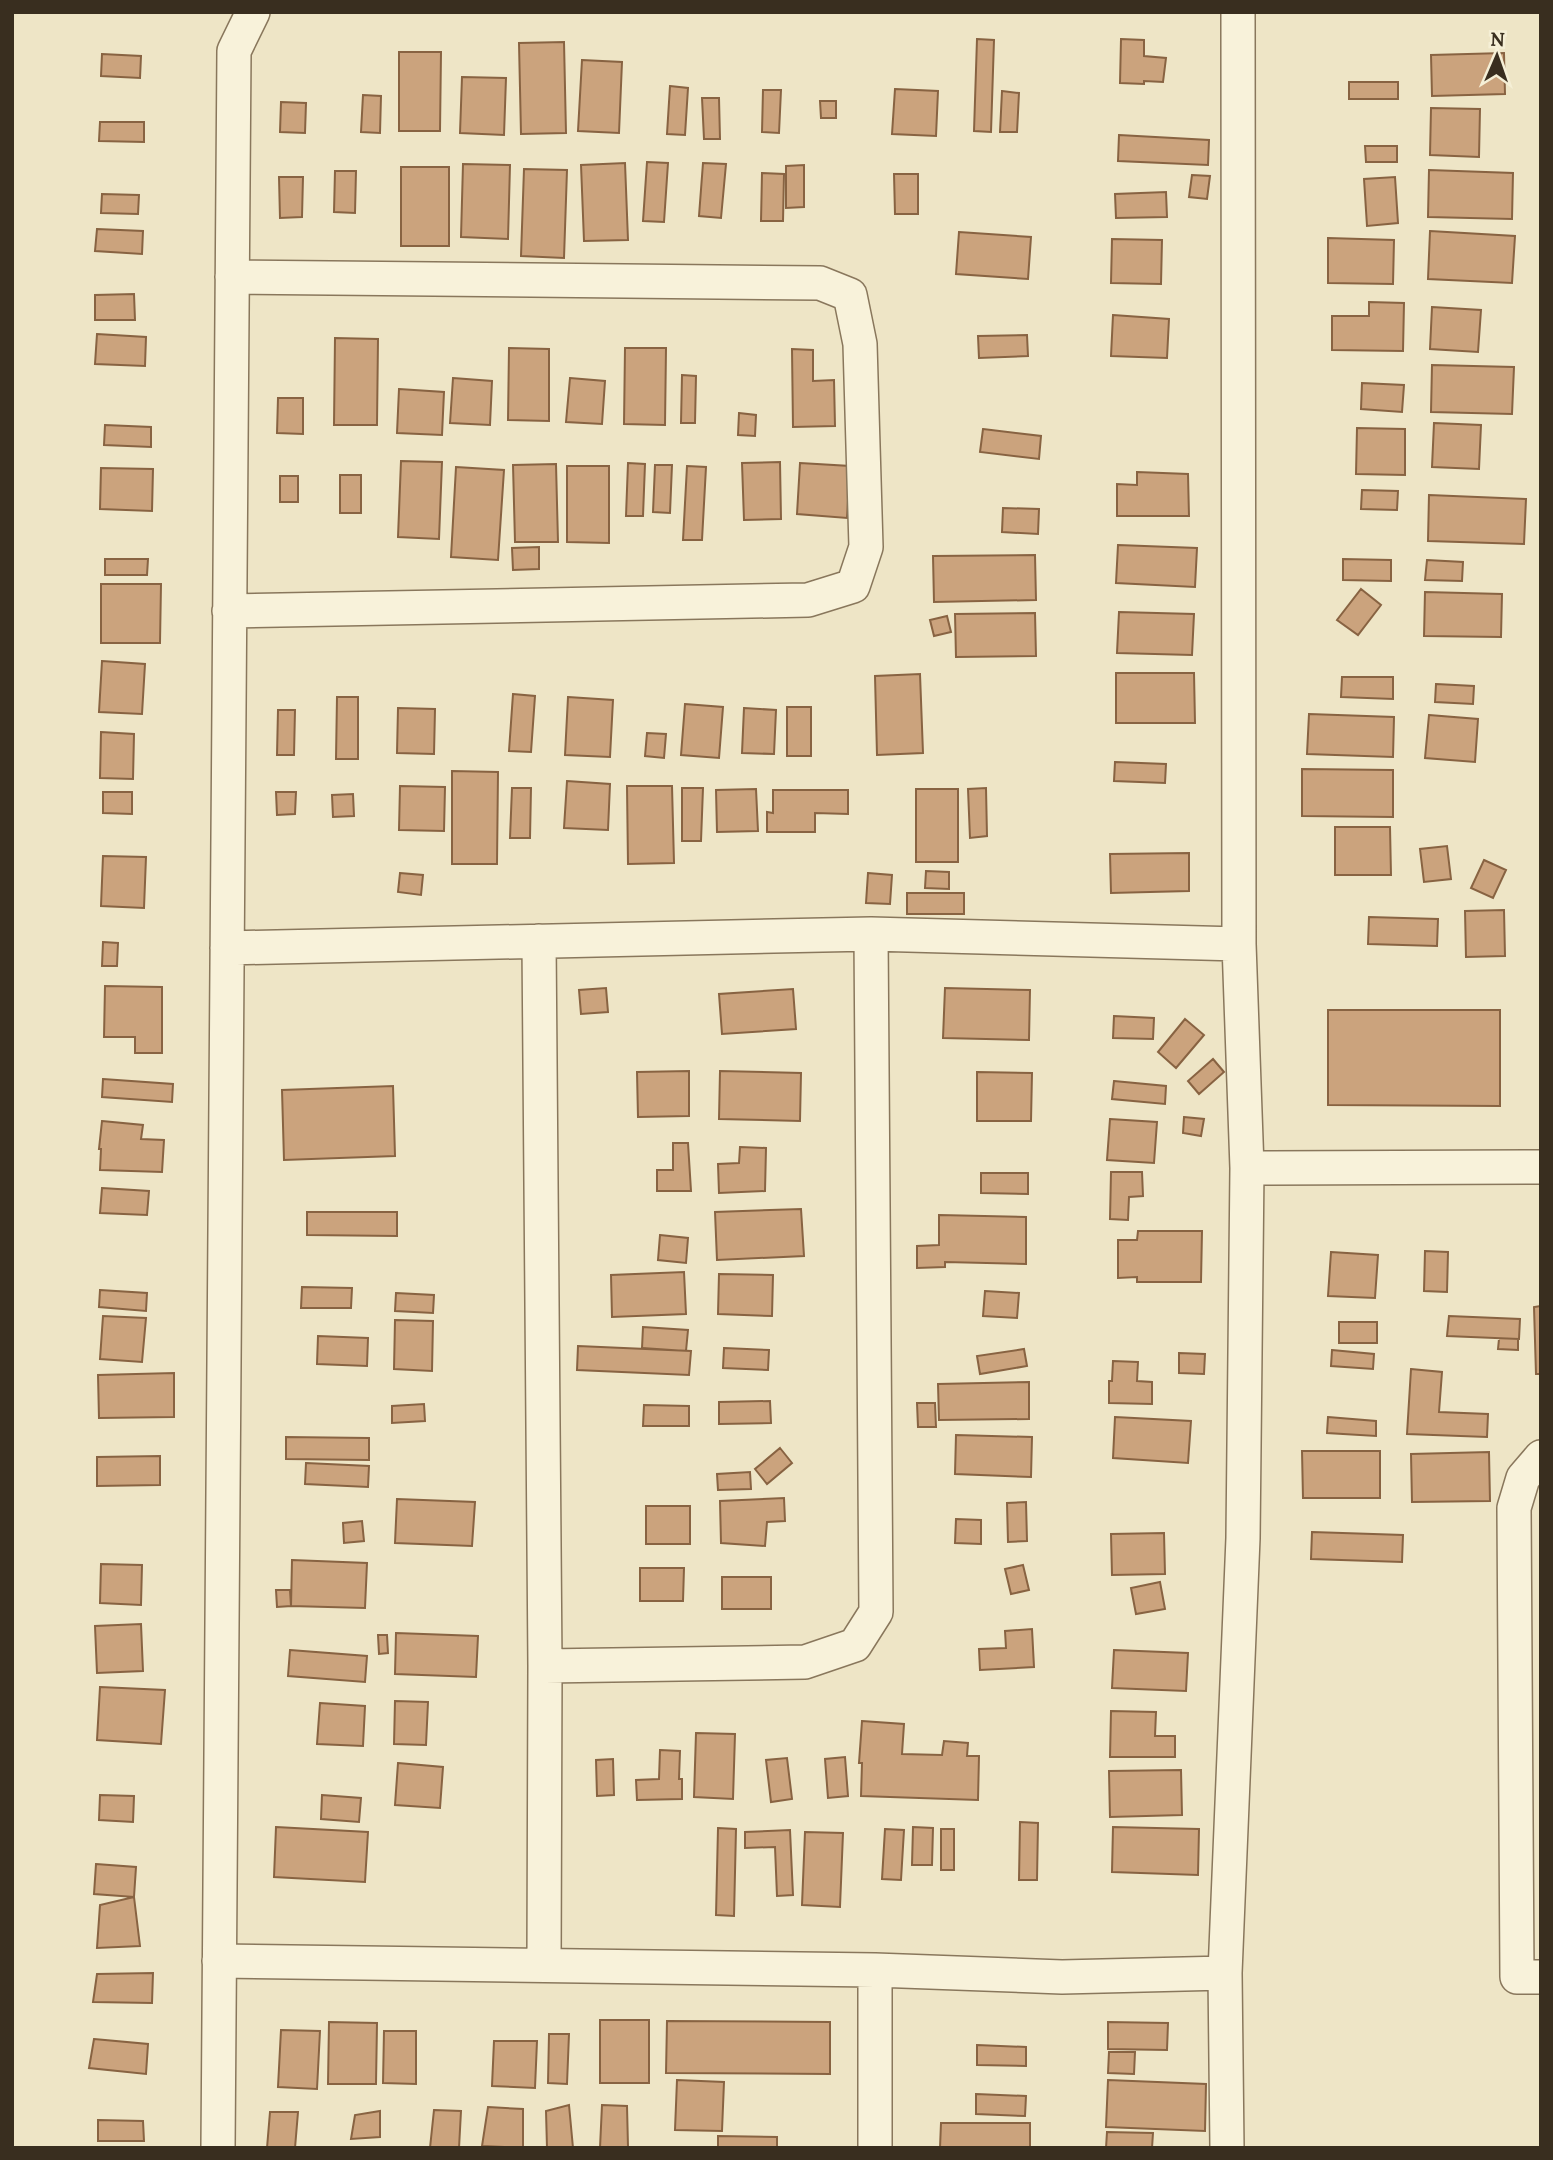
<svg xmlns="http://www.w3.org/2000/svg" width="1553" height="2160" viewBox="0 0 1553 2160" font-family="Lora,serif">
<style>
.building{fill:#cba37d;stroke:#886342;stroke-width:2}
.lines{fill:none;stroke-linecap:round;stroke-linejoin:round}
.street-casing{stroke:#89775c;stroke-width:36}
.street{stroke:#f8f2da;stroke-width:33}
</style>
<rect width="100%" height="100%" fill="#eee5c6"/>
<path class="building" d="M977,39L994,40L991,132L974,131Z
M1121,39L1144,40V56L1166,58L1163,82L1144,81V84L1120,83Z
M564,42L566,133L521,134L519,43Z
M399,52H441L440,131H399Z
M1504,53L1505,94L1432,96L1431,55Z
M102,54L141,56L140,78L101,76Z
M582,60L622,62L619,133L578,131Z
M462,77L506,78L504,135L460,133Z
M1349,82H1398V99H1349Z
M670,86L688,88L685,135L667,134Z
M895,89L938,91L936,136L892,134Z
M763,90H781L779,133L762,132Z
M1002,91L1019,93L1017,132H1000Z
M363,95L381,96L380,133L361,132Z
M702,98H719L720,139H704Z
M820,101H836V118H821Z
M281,102L306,103L305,133L280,132Z
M1431,108L1480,109L1479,157L1430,155Z
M100,122H144V142L99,141Z
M1119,135L1209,140L1208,165L1118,161Z
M1365,146H1397V162H1366Z
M647,162L668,163L664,222L643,221Z
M625,163L628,240L584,241L581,165Z
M703,163L726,164L721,218L699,216Z
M463,164L510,165L508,239L461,237Z
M804,165V207L786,208V166Z
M401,167H449V246H401Z
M524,169L567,170L564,258L521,256Z
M1429,170L1513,173L1512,219L1428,217Z
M335,171H356L355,213L334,212Z
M762,173L784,174L783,221H761Z
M894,174H918V214H895Z
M1192,175L1210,176L1207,199L1189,197Z
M279,177H303L302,217L280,218Z
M1395,177L1398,223L1367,226L1364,179Z
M1166,192L1167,217L1116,218L1115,194Z
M102,194L139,195L138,214L101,213Z
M97,229L143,231L142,254L95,251Z
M1430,231L1515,236L1512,283L1428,279Z
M959,232L1031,237L1028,279L956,274Z
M1328,238L1394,240L1393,284L1328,283Z
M1112,239L1162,240L1161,284L1111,283Z
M134,294L135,320H95V295Z
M1369,302L1404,303L1403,351L1332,350V316H1369Z
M1432,307L1481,310L1478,352L1430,349Z
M1113,315L1169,319L1167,358L1111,356Z
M97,334L146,337L145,366L95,364Z
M1027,335L1028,356L979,358L978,336Z
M335,338L378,339L377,425H334Z
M509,348L549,349V421L508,420Z
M625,348H666L665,425L624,424Z
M792,349L813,350V381L834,380L835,426L793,427Z
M1432,365L1514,367L1512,414L1431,412Z
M682,375L696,376L695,423H681Z
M453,378L492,381L490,425L450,423Z
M570,378L605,381L602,424L566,422Z
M1362,383L1404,385L1402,412L1361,409Z
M399,389L444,392L442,435L397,433Z
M278,398H303V434L277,433Z
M739,413L756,415L755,436L738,435Z
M1434,423L1481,425L1479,469L1432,467Z
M105,425L151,427V447L104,445Z
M1357,428L1405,429V475L1356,474Z
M983,429L1041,436L1039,459L980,452Z
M401,461L442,462L439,539L398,537Z
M780,462L781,519L744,520L742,463Z
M628,463L645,464L643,516H626Z
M800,463L850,466L847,518L797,514Z
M556,464L558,542H515L513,465Z
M655,465H672L670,513L653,512Z
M567,466H609V543L567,542Z
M687,466L706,467L702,540H683Z
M456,467L504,470L498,560L451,557Z
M101,468L153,469L152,511L100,509Z
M1137,472L1188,474L1189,516H1117V484L1137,485Z
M340,475H361V513H340Z
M280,476H298V502H280Z
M1362,490L1398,491L1397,510L1361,509Z
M1429,495L1526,499L1524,544L1428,541Z
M1003,508L1039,509L1038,534L1002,532Z
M1118,545L1197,548L1195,587L1116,583Z
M539,547V569L513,570L512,548Z
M1035,555L1036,600L934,602L933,556Z
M105,559H148L147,575H105Z
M1343,559L1391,560V581L1343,580Z
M1427,560L1463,562L1462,581L1425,580Z
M101,584H161L160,643H101Z
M1361,589L1381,605L1358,635L1337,620Z
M1425,592L1502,594L1501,637L1424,636Z
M1119,612L1194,614L1192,655L1117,653Z
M1035,613L1036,656L956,657L955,614Z
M947,616L951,632L934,636L930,620Z
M102,661L145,664L142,714L99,712Z
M1116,673H1194L1195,723H1116Z
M920,674L923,753L877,755L875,676Z
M1342,677H1393V699L1341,697Z
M1436,684L1474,686L1473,704L1435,702Z
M513,694L535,696L531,752L509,751Z
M337,697H358V759H336Z
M568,697L613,700L610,757L565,755Z
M685,704L723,707L719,758L681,755Z
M787,707H811V756H787Z
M398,708L435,709L434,754L397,753Z
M744,708L776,710L774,754L742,753Z
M278,710H295L294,755H277Z
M1309,714L1394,717L1393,757L1307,754Z
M1429,715L1478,719L1475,762L1425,758Z
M101,732L134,734L133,779L100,778Z
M647,733L666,734L664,758L645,756Z
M1115,762L1166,764L1165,783L1114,781Z
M1302,769L1393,770V817L1302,816Z
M452,771L498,772L497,864H452Z
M567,781L610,784L608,830L564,828Z
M400,786L445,787L444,831L399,830Z
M627,786H672L674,863L628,864Z
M512,788H531L530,838H510Z
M682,788H703L701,841H682Z
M986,788L987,836L970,838L968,789Z
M756,789L758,831L717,832L716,790Z
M916,789H958V862H916Z
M773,790H848V814L815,813V832H767V812L773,813Z
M103,792H132V814L103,813Z
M276,792H296L295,814L277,815Z
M353,794L354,816L333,817L332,795Z
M1335,827H1390L1391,875H1335Z
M1447,846L1451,879L1424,882L1420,849Z
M1189,853V891L1111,893L1110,854Z
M103,856L146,857L144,908L101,906Z
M1484,860L1506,870L1493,898L1471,888Z
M926,871L949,872V889L925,888Z
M400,873L423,875L421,895L398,892Z
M868,873L892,875L890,904L866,903Z
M907,893H964V914H907Z
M1504,910L1505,956L1466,957L1465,911Z
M1369,917L1438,919L1437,946L1368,944Z
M103,942L118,943L117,966H102Z
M105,986L162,987V1053H135V1037H104Z
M606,988L608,1012L581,1014L579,990Z
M945,988L1030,990L1029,1040L943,1038Z
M793,989L796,1029L722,1034L719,994Z
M1328,1010H1500V1106L1328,1105Z
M1114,1016L1154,1018L1153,1039L1113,1038Z
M1185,1019L1204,1035L1176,1068L1158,1052Z
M1213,1059L1224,1072L1199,1094L1188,1081Z
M689,1071V1116L638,1117L637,1072Z
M720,1071L801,1073L800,1121L719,1119Z
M977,1072L1032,1073L1031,1121H977Z
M103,1079L173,1084L172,1102L102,1097Z
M1114,1081L1166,1086L1165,1104L1112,1099Z
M393,1086L395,1156L284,1160L282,1090Z
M1184,1117L1204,1119L1201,1136L1183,1133Z
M1110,1119L1157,1122L1154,1163L1107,1160Z
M102,1121L143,1125L141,1139L164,1140L162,1172L100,1170L101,1149H99Z
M673,1143H688L691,1191H657V1170H673Z
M740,1147L766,1148L765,1191L719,1193L718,1164L739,1163Z
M1111,1172H1142L1143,1196L1129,1197L1128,1220L1110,1219Z
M981,1173H1028V1194L981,1193Z
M102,1188L149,1191L147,1215L100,1213Z
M801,1209L804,1256L717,1260L715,1212Z
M307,1212H397V1236L307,1235Z
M939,1215L1026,1217V1264L945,1262V1267L917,1268V1246L939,1245Z
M1138,1231H1202L1201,1282H1137V1277L1118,1278V1240H1137Z
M660,1235L688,1238L686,1263L658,1260Z
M1425,1251L1448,1252L1447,1292L1424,1291Z
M1331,1252L1378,1255L1375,1298L1328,1296Z
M684,1272L686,1314L612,1317L611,1275Z
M719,1274L773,1275L772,1316L718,1314Z
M302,1287L352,1288L351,1308H301Z
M100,1290L147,1293L146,1311L99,1307Z
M985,1291L1019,1293L1017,1318L983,1316Z
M396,1293L434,1295L433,1313L395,1311Z
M1541,1306V1374H1536L1534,1307Z
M103,1316L146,1318L142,1362L100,1359Z
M1449,1316L1520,1319L1519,1339L1447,1336Z
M395,1320L433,1321L432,1371L394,1369Z
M1339,1322H1377V1343H1339Z
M643,1327L688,1330L686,1351L642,1348Z
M318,1336L368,1338L367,1366L317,1364Z
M1499,1339H1518V1350L1498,1349Z
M578,1346L691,1351L689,1375L577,1370Z
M724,1348L769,1350L768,1370L723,1368Z
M1024,1349L1027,1366L980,1374L977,1356Z
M1332,1350L1374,1354L1373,1369L1331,1366Z
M1179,1353L1205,1354L1204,1374L1179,1373Z
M1113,1361L1138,1362L1137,1381L1152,1382V1404L1109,1403V1381H1112Z
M1411,1369L1442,1372L1439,1412L1488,1414L1487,1437L1407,1434Z
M174,1373V1417L99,1418L98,1375Z
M1029,1382V1419L939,1420L938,1384Z
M770,1401L771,1423L719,1424V1402Z
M917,1403H935L936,1427H918Z
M424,1404L425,1421L392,1423V1406Z
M644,1405L689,1406V1426H643Z
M1115,1417L1191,1421L1188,1463L1113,1458Z
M1328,1417L1376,1421V1436L1327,1433Z
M956,1435L1032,1437L1031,1477L955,1474Z
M286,1437L369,1438V1460L286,1459Z
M780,1448L792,1463L767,1484L755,1469Z
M1302,1451H1380V1498H1303Z
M1489,1452L1490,1501L1412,1502L1411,1454Z
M160,1456V1485L97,1486V1457Z
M306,1463L369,1466L368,1487L305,1484Z
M750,1472L751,1489L718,1490L717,1474Z
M784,1498L785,1521L767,1522L765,1546L721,1543L720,1501Z
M397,1499L475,1502L472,1546L395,1543Z
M1026,1502L1027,1541L1008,1542L1007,1503Z
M646,1506H690V1544H646Z
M956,1519L981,1520V1544L955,1543Z
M362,1521L364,1541L344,1543L343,1523Z
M1312,1532L1403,1535L1402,1562L1311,1559Z
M1164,1533L1165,1574L1112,1575L1111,1534Z
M292,1560L367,1563L365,1608L291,1606Z
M101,1564L142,1565L141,1605L100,1603Z
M1023,1565L1029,1590L1011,1594L1005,1569Z
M640,1568H684L683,1601H640Z
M722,1577H771V1609H722Z
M1160,1582L1165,1609L1136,1614L1131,1588Z
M276,1590H290L291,1606L277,1607Z
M141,1624L143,1671L97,1673L95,1626Z
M1032,1629L1034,1667L980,1670L979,1649L1006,1648L1005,1631Z
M396,1633L478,1636L476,1677L395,1674Z
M378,1635H387L388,1653L379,1654Z
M290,1650L367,1656L365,1682L288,1676Z
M1114,1650L1188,1653L1186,1691L1112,1688Z
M100,1687L165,1690L161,1744L97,1740Z
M395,1701L428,1702L426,1745L394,1744Z
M320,1703L365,1706L363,1746L317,1744Z
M1111,1711L1156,1712L1155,1736H1175V1757H1110Z
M862,1721L904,1724L902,1754L942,1755L944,1741L968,1743L967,1756H979L978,1800L861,1796L862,1763H859Z
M696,1733L735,1734L733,1799L694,1797Z
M660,1750L680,1751L679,1779H682V1799L637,1800L636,1780L659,1779Z
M845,1757L848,1796L828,1798L825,1759Z
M787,1758L792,1799L771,1802L766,1760Z
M613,1759L614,1795L597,1796L596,1760Z
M398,1763L443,1767L440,1808L395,1805Z
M1181,1770L1182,1815L1110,1817L1109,1771Z
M100,1795L134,1796L133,1822L99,1820Z
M322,1795L361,1798L359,1822L321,1819Z
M1020,1822L1038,1823L1037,1880H1019Z
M276,1827L368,1832L365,1882L274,1877Z
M913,1827L933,1828L932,1865H912Z
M1113,1827L1199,1829L1198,1875L1112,1872Z
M718,1828L736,1829L734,1916L716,1915Z
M885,1829L904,1830L901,1880L882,1879Z
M941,1829H954V1870H941Z
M790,1830L793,1895L777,1896L775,1847L745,1848V1832Z
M805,1832L843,1833L840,1907L802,1905Z
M96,1864L136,1867L134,1897L94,1894Z
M134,1897L140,1946L97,1948L100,1905Z
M153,1973L152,2003L93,2002L97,1974Z
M600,2020H649V2083H600Z
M667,2021L830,2022V2074L666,2073Z
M329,2022L377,2023L376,2084H328Z
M1108,2022L1168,2023L1167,2050L1108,2049Z
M281,2030L320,2031L317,2089L278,2087Z
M384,2031H416V2084L383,2083Z
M549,2034H569L567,2084L548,2083Z
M94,2039L148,2044L146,2074L89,2068Z
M494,2041H537L535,2088L492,2086Z
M977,2045L1026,2047V2066L977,2065Z
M1109,2052H1135L1134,2074L1108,2073Z
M677,2080L724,2082L722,2131L675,2130Z
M1108,2080L1206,2084L1205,2131L1106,2127Z
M976,2094L1026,2096L1025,2116L976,2114Z
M569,2105L573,2148H547L546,2111Z
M602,2105L627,2106L628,2147L600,2148Z
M488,2107L523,2109V2148L482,2146Z
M434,2110L461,2111L459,2148H430Z
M380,2111V2137L351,2139L355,2115Z
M270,2112H298L295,2148H267Z
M98,2120L143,2121L144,2141H98Z
M941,2123H1030V2148H940Z
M1107,2132L1153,2133L1152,2148H1106Z
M718,2136L777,2137V2148H718Z"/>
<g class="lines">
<g class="street-casing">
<path id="street" d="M229,611L808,600L853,586L866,547L860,344L850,295L820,283L232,277
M539,941L545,1666L544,1964
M227,948L871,934L1239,944
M1247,1168L1541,1167
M1541,1457L1523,1478L1514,1508L1517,1977H1541
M545,1666L805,1662L855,1645L876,1612L871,934
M219,1961L875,1970L1062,1977L1225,1973
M218,2148L234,51L253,12
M875,2148V1970
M1227,2148L1225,1973L1243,1538L1247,1168L1239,944L1238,12"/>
</g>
<use href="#street" class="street"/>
</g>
<rect width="1553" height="2160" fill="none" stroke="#392e1f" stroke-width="28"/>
<g transform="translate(1497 56) rotate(2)" stroke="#f5efd6" stroke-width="5" paint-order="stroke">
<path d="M0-5L12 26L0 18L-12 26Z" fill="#392e1f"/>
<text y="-10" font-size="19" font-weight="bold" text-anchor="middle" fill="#392e1f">N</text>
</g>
</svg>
